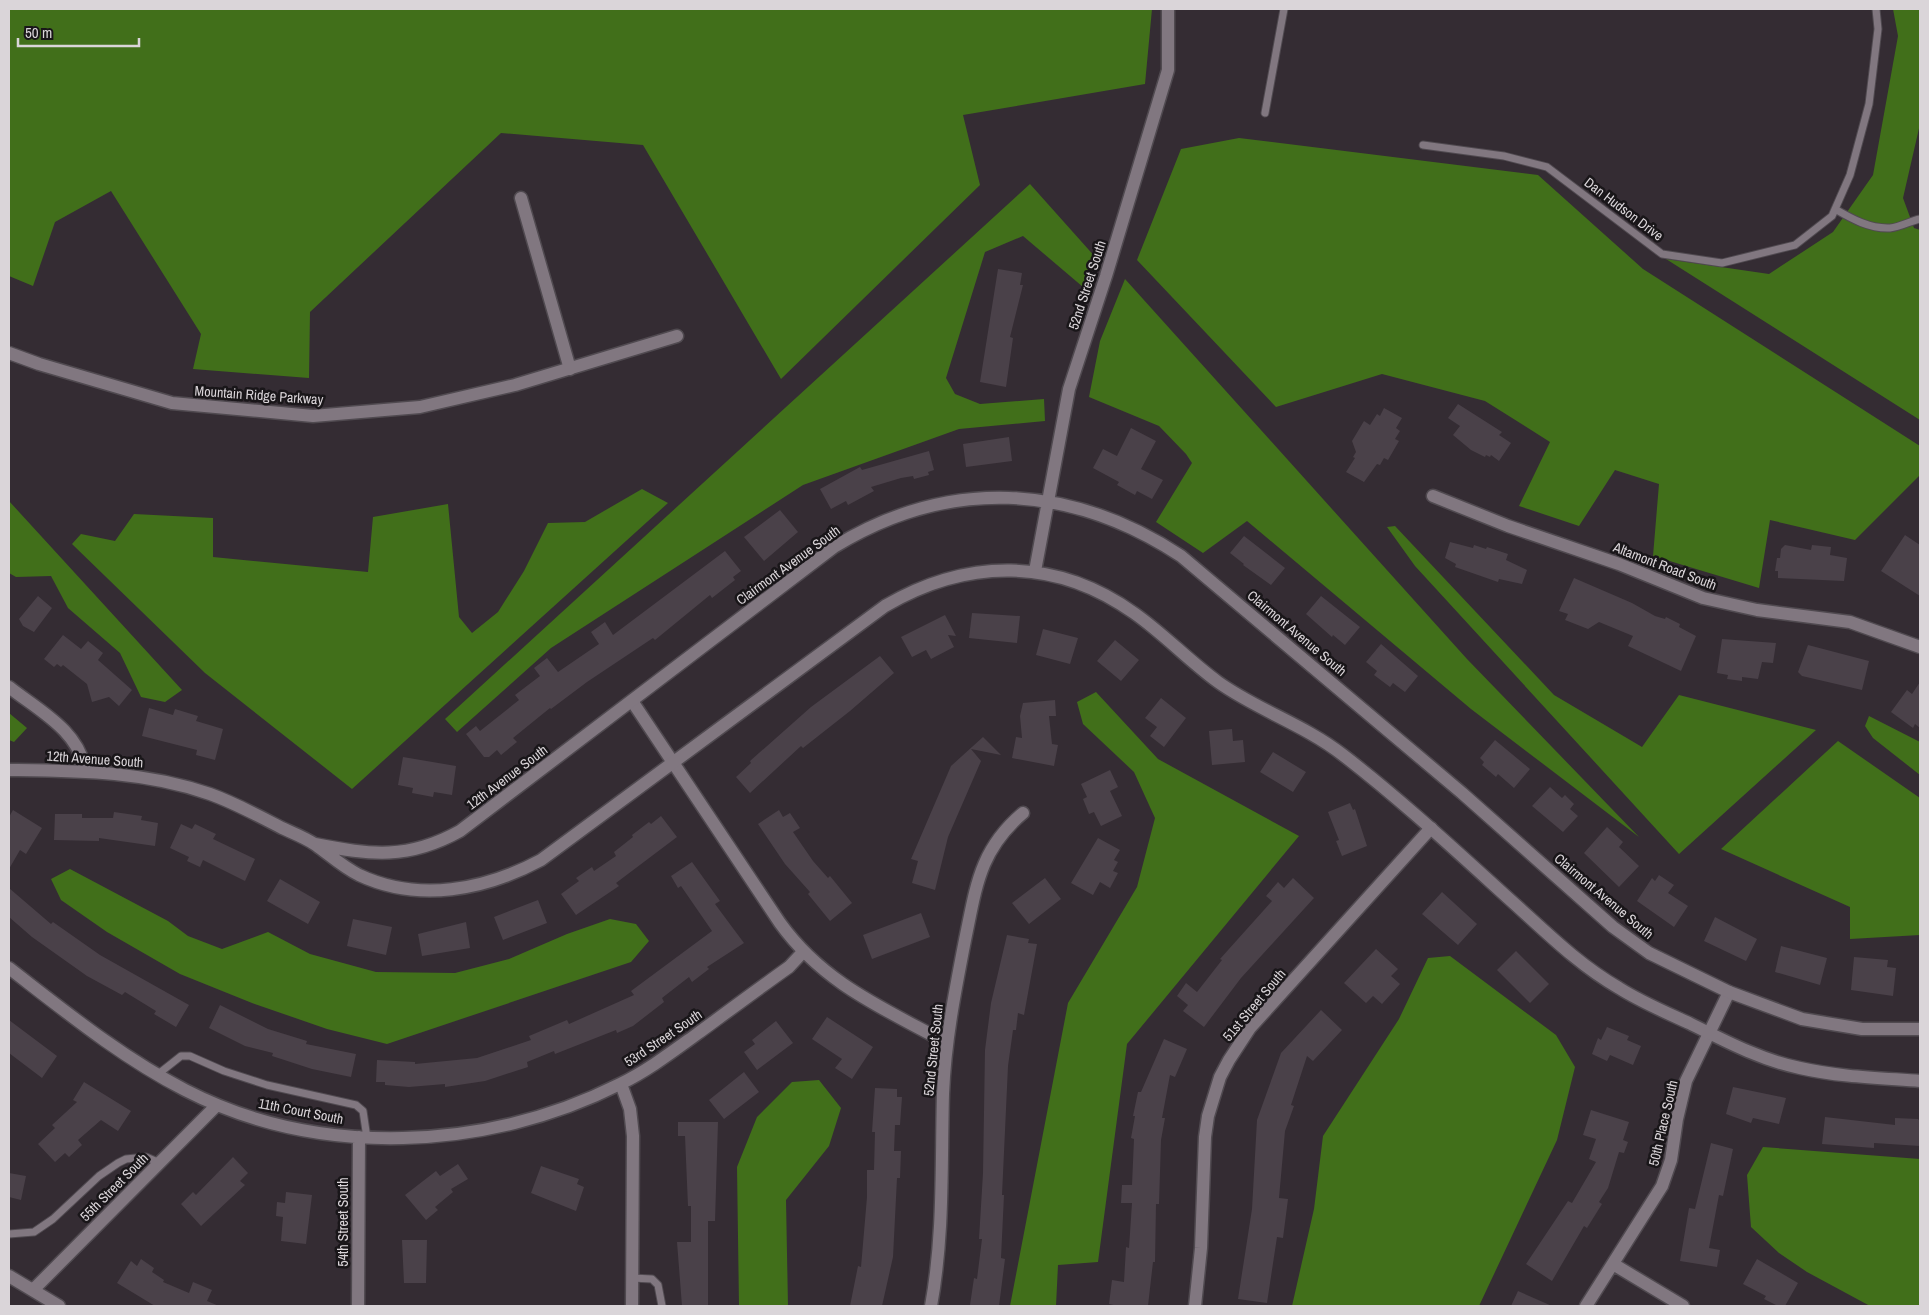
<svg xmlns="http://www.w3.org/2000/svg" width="1929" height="1315" viewBox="0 0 1929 1315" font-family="'Archivo Narrow',sans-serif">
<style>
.forest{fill:#416f1a}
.building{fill:#4a4149}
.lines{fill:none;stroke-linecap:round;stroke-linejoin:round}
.lane-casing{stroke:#504a50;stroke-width:9}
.street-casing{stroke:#504a50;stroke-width:15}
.secondary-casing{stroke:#504a50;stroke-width:15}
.lane{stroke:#817780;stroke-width:7}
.street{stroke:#817780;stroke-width:12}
.secondary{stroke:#817780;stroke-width:12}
.labels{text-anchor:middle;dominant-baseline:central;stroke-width:5;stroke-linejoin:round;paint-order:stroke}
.street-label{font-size:14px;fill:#dad5d9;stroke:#191619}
</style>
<rect width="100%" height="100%" fill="#342c33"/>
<path class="forest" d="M9,9H1152L1145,84L963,115L980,185L781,379L643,145L501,133L310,312L309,378L193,369L201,334L111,191L55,222L33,286L9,276Z
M1893,9H1920V124L1903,198L1914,228L1920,230V420L1666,259L1769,274L1833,232L1873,175L1898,36Z
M1239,138L1538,175L1643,269L1920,446V475L1855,540L1770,520L1759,588L1653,556L1659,484L1615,470L1579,526L1519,506L1550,442L1485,401L1382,374L1276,407L1137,260L1181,149Z
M1030,184L1097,259L1083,287L1023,236L985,252L946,378L955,394L980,404L1044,399L1045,421L959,429L803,485L551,648L457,732L445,719Z
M1125,279L1467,659L1639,837L1471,709L1247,521L1203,553L1156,522L1192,463L1186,454L1159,426L1089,397L1100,341Z
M642,489L668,503L352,789L205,673L72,544L81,534L115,541L134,514L213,518V557L368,572L373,517L448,504L459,617L472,633L498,612L524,571L548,523L585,522Z
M9,501L182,690L165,702L141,697L120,653L68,608L51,576L16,577L9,573Z
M1395,526L1554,695L1642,747L1679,695L1816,730L1679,854L1415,566L1387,527Z
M1096,692L1158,759L1299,836L1127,1044L1098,1262L1058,1265L1056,1306H1010L1068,1003L1137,887L1155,818L1134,772L1083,724L1077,702Z
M9,713L27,728L14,742L9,740Z
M1869,716L1920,742V775L1873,738L1865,726Z
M1838,741L1920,798V935L1850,939V907L1721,849Z
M70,869L168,921L188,936L222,949L268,932L310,954L376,972L455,973L509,959L567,934L610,919L636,924L649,941L631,962L387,1044L327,1029L252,1003L180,974L107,932L61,900L51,879Z
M1450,956L1556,1035L1575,1067L1557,1140L1479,1306H1292L1314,1209L1323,1136L1399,1019L1428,958Z
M819,1080L841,1108L829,1146L786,1200L788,1306H739L737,1167L757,1117L792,1082Z
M1763,1147L1920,1159V1306H1870L1807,1272L1779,1253L1751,1227L1747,1175Z"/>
<path class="building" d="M998,269L1022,273L1020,285H1023L1010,337L1013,338L1006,387L980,382Z
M1458,404L1502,432L1499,435L1511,443L1499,461L1491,455L1490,457L1486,455L1485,457L1471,450L1453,435L1460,426L1448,418Z
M1384,408L1402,418L1396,428L1400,431L1395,439L1399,441L1388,460L1384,458L1380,465L1377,464L1364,482L1346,472L1355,458L1353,457L1356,452L1352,441L1364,421L1370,425L1377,414L1380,416Z
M1131,428L1156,441L1141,469L1163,480L1152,499L1137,491L1135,495L1117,485L1119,482L1093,468L1103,449L1117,456Z
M1009,437L1012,461L966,467L963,444Z
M929,451L934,470L928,472L929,475L914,479L913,476L901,478L871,487L874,491L848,505L846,501L831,509L820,489L860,467L862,470Z
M780,510L798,532L764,561L744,537Z
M1905,535L1920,545V596L1881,571Z
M1244,536L1285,568L1271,585L1243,565L1244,564L1230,553Z
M1450,542L1473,548L1474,545L1486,549L1487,547L1508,554L1506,560L1527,570L1522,584L1499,579L1498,582L1455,567L1456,564L1445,558Z
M1785,545L1811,550L1812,545L1831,547L1830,555L1847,558L1844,581L1778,578V571H1775L1777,558H1780L1781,549Z
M725,551L741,571L733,577L735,580L712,598L710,595L655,640L653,638L587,682L551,709L550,708L513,738L517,742L501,755L497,750L489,757H484L466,734L476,726L480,731L519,700L515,695L540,676L534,668L547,658L558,672L599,644L591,632L605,622L613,635Z
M1574,578L1632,603L1655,616L1665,619L1666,617L1680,624L1679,627L1696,636L1681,671L1628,646L1633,636L1599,622L1588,629L1565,620L1568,614L1559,611Z
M38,596L52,608L34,632L23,626L19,619Z
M1321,596L1360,627L1345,645L1333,635L1332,637L1306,614Z
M972,613L1020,616L1017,643L969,638Z
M945,615L956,636L948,635L954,647L931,659L926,650L912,657L901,637Z
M1043,629L1078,638L1070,664L1036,655Z
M63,635L81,649L88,641L103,653L98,660L132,690L119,706L109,697L92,702L87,684L63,665L61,667L57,664L54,667L44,659Z
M1722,639L1776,643L1773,663L1762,662L1758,679L1742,677V681L1727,679L1728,675L1717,673Z
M1115,640L1139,660L1121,681L1097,661Z
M1381,644L1418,676L1405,692L1393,683L1390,687L1374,675L1377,671L1366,662Z
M1808,645L1869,661L1862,690L1802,676L1798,672Z
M880,656L894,673L850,711L803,748L801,746L750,793L736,777L751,763L750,761L811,707Z
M1920,682V728L1915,724L1913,728L1891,712L1907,690L1912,694Z
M1161,698L1186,718L1164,747L1150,736L1157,727L1145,718Z
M1055,700L1056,716H1049L1052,744L1058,745L1054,766L1012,758L1016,737L1022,738L1020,716L1023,703Z
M149,708L173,715L175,709L198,716L196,721L223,729L215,760L196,755L197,750L142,736Z
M1232,729L1233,741L1243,740L1245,762L1212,765L1209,731Z
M983,737L1001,755L971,749L981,761L948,837L935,890L912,883L918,861L911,859L951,766Z
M1495,740L1530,769L1514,788L1498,774L1496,777L1482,765L1484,762L1480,758Z
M1273,752L1306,772L1293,792L1260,772Z
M403,757L456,766L452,795L434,792L433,797L412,793L413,788L398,785Z
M1110,770L1118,787L1110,791L1122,816L1101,826L1094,812L1089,814L1083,799L1087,797L1081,784Z
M1550,787L1562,798L1565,795L1574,804L1570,809L1578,816L1563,832L1532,806Z
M1350,803L1353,810L1355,809L1367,846L1342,856L1336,841L1339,840L1328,812Z
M13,810L42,828L26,854L20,850L9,869V817Z
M779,810L783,817L790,813L800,828L793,832L813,861L828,878L830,876L852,903L830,921L808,894L810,892L785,864L758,824Z
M114,812L142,816L141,820L158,823L155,846L99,838V841L54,840L55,814H82V818H113Z
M661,816L677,837L616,883L619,886L576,915L561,894L579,881L576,878L592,867L594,871L616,856L614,852L633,837L632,835L649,822L651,824Z
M181,824L192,829L195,824L216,834L213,839L255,859L245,881L203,860L200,867L187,861L189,857L170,848Z
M1607,827L1623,842L1619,847L1639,866L1619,887L1584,853Z
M1098,838L1120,850L1114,860L1118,862L1113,871L1118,873L1110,888L1100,882L1093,895L1071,883Z
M692,862L720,901L715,904L744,943L707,967L709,969L692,982L689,977L662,998L664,1002L633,1026L617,1033L616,1030L555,1054L554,1051L527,1062L528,1067L485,1081L445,1087V1084L409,1087L385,1085V1082H376L377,1060L415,1062V1064L477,1058L531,1040L529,1036L567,1020L569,1024L634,995L631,991L712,931L681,886L678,888L671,876Z
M1659,875L1674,885L1668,893L1688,906L1674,927L1637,901L1652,878L1655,881Z
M1045,878L1061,899L1029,924L1012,903Z
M1293,878L1314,898L1241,978L1204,1027L1183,1011L1188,1005L1177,996L1186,983L1197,992L1222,960L1220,959L1272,901L1266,896L1278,882L1284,888Z
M280,879L320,902L308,924L267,901Z
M9,888L51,924L53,922L100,955L189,1005L176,1027L154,1014L156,1011L125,992L122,995L87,976L32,937L9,917Z
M1442,892L1477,924L1458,945L1422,914Z
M538,900L547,923L503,940L494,917Z
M921,913L930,937L872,959L863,935Z
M1715,917L1757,939L1746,961L1704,941Z
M353,919L392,927L386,955L347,946Z
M466,922L470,948L422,956L418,934Z
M1007,935L1029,939L1028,943L1037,944L1024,1015L1018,1013L1016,1030H1013L1008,1066L1002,1195H1004L1001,1258L1005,1259L999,1306H977L970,1305L974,1278L977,1279L982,1239H979L983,1173L985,1050L991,1003Z
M1781,946L1827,958L1820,985L1775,972Z
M1376,949L1398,969L1391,976L1400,984L1382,1004L1373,996L1366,1003L1344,983Z
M1516,951L1549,984L1530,1003L1497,970Z
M1854,957L1888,960L1887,967L1896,968L1893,996L1851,990Z
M220,1005L268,1029L307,1041L306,1044L356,1054L351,1077L312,1069L272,1056L273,1053L245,1046L209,1028Z
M1321,1010L1342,1030L1313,1061L1307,1056L1291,1105L1294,1106L1285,1131L1279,1198L1288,1199L1283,1238L1277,1237L1267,1303L1238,1299L1252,1209L1257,1120L1281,1053Z
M827,1017L873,1047L852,1079L835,1068L842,1059L812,1039Z
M9,1020L57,1056L42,1078L9,1053Z
M776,1021L793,1043L757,1070L744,1052L755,1044L752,1040Z
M1607,1027L1629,1036L1627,1040L1641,1046L1633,1065L1610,1055L1607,1061L1592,1054L1598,1038L1601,1040Z
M1164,1039L1187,1049L1175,1077L1170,1075L1162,1118H1165L1161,1140L1159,1204H1156L1155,1262H1153L1148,1306H1118L1109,1304L1112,1280L1124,1282L1126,1247L1129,1248L1132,1203H1121L1122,1185H1132L1134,1139L1131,1138L1135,1116H1133L1138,1092H1141Z
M744,1072L759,1092L724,1119L709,1100Z
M84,1082L131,1111L118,1131L101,1120L78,1140L82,1145L69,1157L65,1153L55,1162L38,1144L55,1128L52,1125L77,1102L73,1100Z
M1733,1087L1786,1098L1779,1124L1753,1118L1751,1123L1726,1114Z
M875,1088L897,1089V1097H902L900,1125H895L894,1151H901L900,1178H897L893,1257L882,1306H850L858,1266L861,1267L867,1197V1170H874L875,1132H872Z
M1591,1110L1629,1122L1623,1140L1628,1142L1624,1153L1619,1152L1608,1188L1599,1202L1602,1204L1587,1228L1584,1226L1552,1281L1526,1264L1568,1201L1572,1203L1596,1162L1589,1159L1596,1139L1583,1135Z
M1825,1117L1895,1125V1118L1918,1119L1920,1121V1146L1874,1143V1148L1822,1144Z
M678,1122H718L715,1221H708V1306H682L677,1242H691V1206H688L685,1136H678Z
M1711,1143L1733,1149L1723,1196L1719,1195L1709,1248L1720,1250L1717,1267L1680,1261L1689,1208L1695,1209Z
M233,1157L248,1173L240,1181L245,1185L201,1226L181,1204L193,1192L196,1195Z
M458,1164L468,1179L451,1189L453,1192L435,1207L438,1210L426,1220L405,1195L436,1171L440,1176Z
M541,1166L579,1179L577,1184L584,1187L576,1211L531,1193Z
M9,1173L26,1176L21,1200L9,1197Z
M286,1192L312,1195L306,1244L281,1241L283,1217L276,1216L277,1202L285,1203Z
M402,1240H427L426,1283H404Z
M141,1259L154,1268L152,1272L164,1280L163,1282L189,1293L193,1282L212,1290L207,1301L219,1306H155L117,1283L131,1261L137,1266Z
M1757,1259L1798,1283L1785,1306H1778L1764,1299L1766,1296L1743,1284Z
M1518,1291L1552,1306H1511Z"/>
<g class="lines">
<g class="lane-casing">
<path id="lane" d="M1265,113L1284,9
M1423,145L1504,156L1547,167L1662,254L1722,263L1795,245L1832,216L1850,175L1869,104L1878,29L1876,9
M1835,209C1852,219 1870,229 1890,228C1901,227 1910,221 1920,219
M157,1075L181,1056H190L224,1071L267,1085L356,1105L363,1111L367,1138
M9,1234L34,1232L53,1219L99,1176L118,1163L126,1159L146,1157L160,1163
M632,1278L652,1279L658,1285L662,1306"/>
</g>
<g class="street-casing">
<path id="street" d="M521,198L570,369
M9,353L39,364L172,403L313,416L420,407L515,385L677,336
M1433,496L1508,526L1619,564L1703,598L1757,610L1850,622L1920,647
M9,687C38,710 80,731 85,771
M632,701L780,923C824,984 883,1008 947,1043
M9,968C66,1012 121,1057 185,1090C319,1159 487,1151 620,1084C647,1071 672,1052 697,1034C727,1012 758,989 789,967L803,952
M621,1084L630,1109L633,1136L632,1306
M1613,1264L1683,1306
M9,1276L59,1306
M33,1290L217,1105
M358,1306L359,1137
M931,1306C944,1235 941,1166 943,1094C945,1042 955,991 965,940C976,888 979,850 1023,813
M1195,1306L1201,1248L1205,1137L1208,1116L1220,1077L1229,1060L1250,1028L1431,828
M1586,1306L1662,1186L1671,1160L1677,1119L1686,1081L1729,992"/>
</g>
<g class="secondary-casing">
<path id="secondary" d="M1035,571L1069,389L1106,276L1168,70V9
M9,770C78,771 144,771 210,794C235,803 259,816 282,828C293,833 306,838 316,845C331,856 343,867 359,875C419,903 485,890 541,860L885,606C967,558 1056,557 1134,613C1164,634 1189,661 1218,682C1257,710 1305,725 1343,755C1400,799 1453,848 1507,897C1543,929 1577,964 1619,988C1641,1002 1665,1012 1689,1023C1725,1041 1761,1060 1800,1068C1840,1077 1880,1078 1920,1081
M315,844C371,855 408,860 460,831L834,547C948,477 1070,483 1181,556L1462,793L1613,927L1649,953L1729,992L1802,1019L1862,1029H1920"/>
</g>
<use href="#lane" class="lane"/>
<use href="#street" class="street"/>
<use href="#secondary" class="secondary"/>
</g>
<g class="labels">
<g class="street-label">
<text transform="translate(1624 209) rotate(37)">Dan Hudson Drive</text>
<text transform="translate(1087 285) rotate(-72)">52nd Street South</text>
<text transform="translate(259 395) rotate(4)">Mountain Ridge Parkway</text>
<text transform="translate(788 565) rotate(-36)">Clairmont Avenue South</text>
<text transform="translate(1665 566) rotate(21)">Altamont Road South</text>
<text transform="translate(1297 633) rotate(40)">Clairmont Avenue South</text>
<text transform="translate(95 759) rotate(4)">12th Avenue South</text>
<text transform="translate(507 777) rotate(-37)">12th Avenue South</text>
<text transform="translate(1604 896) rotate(40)">Clairmont Avenue South</text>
<text transform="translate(1254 1005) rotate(-50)">51st Street South</text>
<text transform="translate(663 1038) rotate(-34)">53rd Street South</text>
<text transform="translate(933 1050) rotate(-84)">52nd Street South</text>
<text transform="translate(301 1111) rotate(11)">11th Court South</text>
<text transform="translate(1663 1123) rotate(-77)">50th Place South</text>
<text transform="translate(114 1187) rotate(-45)">55th Street South</text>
<text transform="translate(343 1222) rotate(-90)">54th Street South</text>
</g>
</g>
<rect width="1929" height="1315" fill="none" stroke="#dad5d9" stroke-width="20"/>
<path d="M18 38v8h121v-8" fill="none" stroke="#dad5d9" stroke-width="2.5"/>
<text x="25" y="38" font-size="15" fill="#dad5d9" stroke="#191619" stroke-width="4" paint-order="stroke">50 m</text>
</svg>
